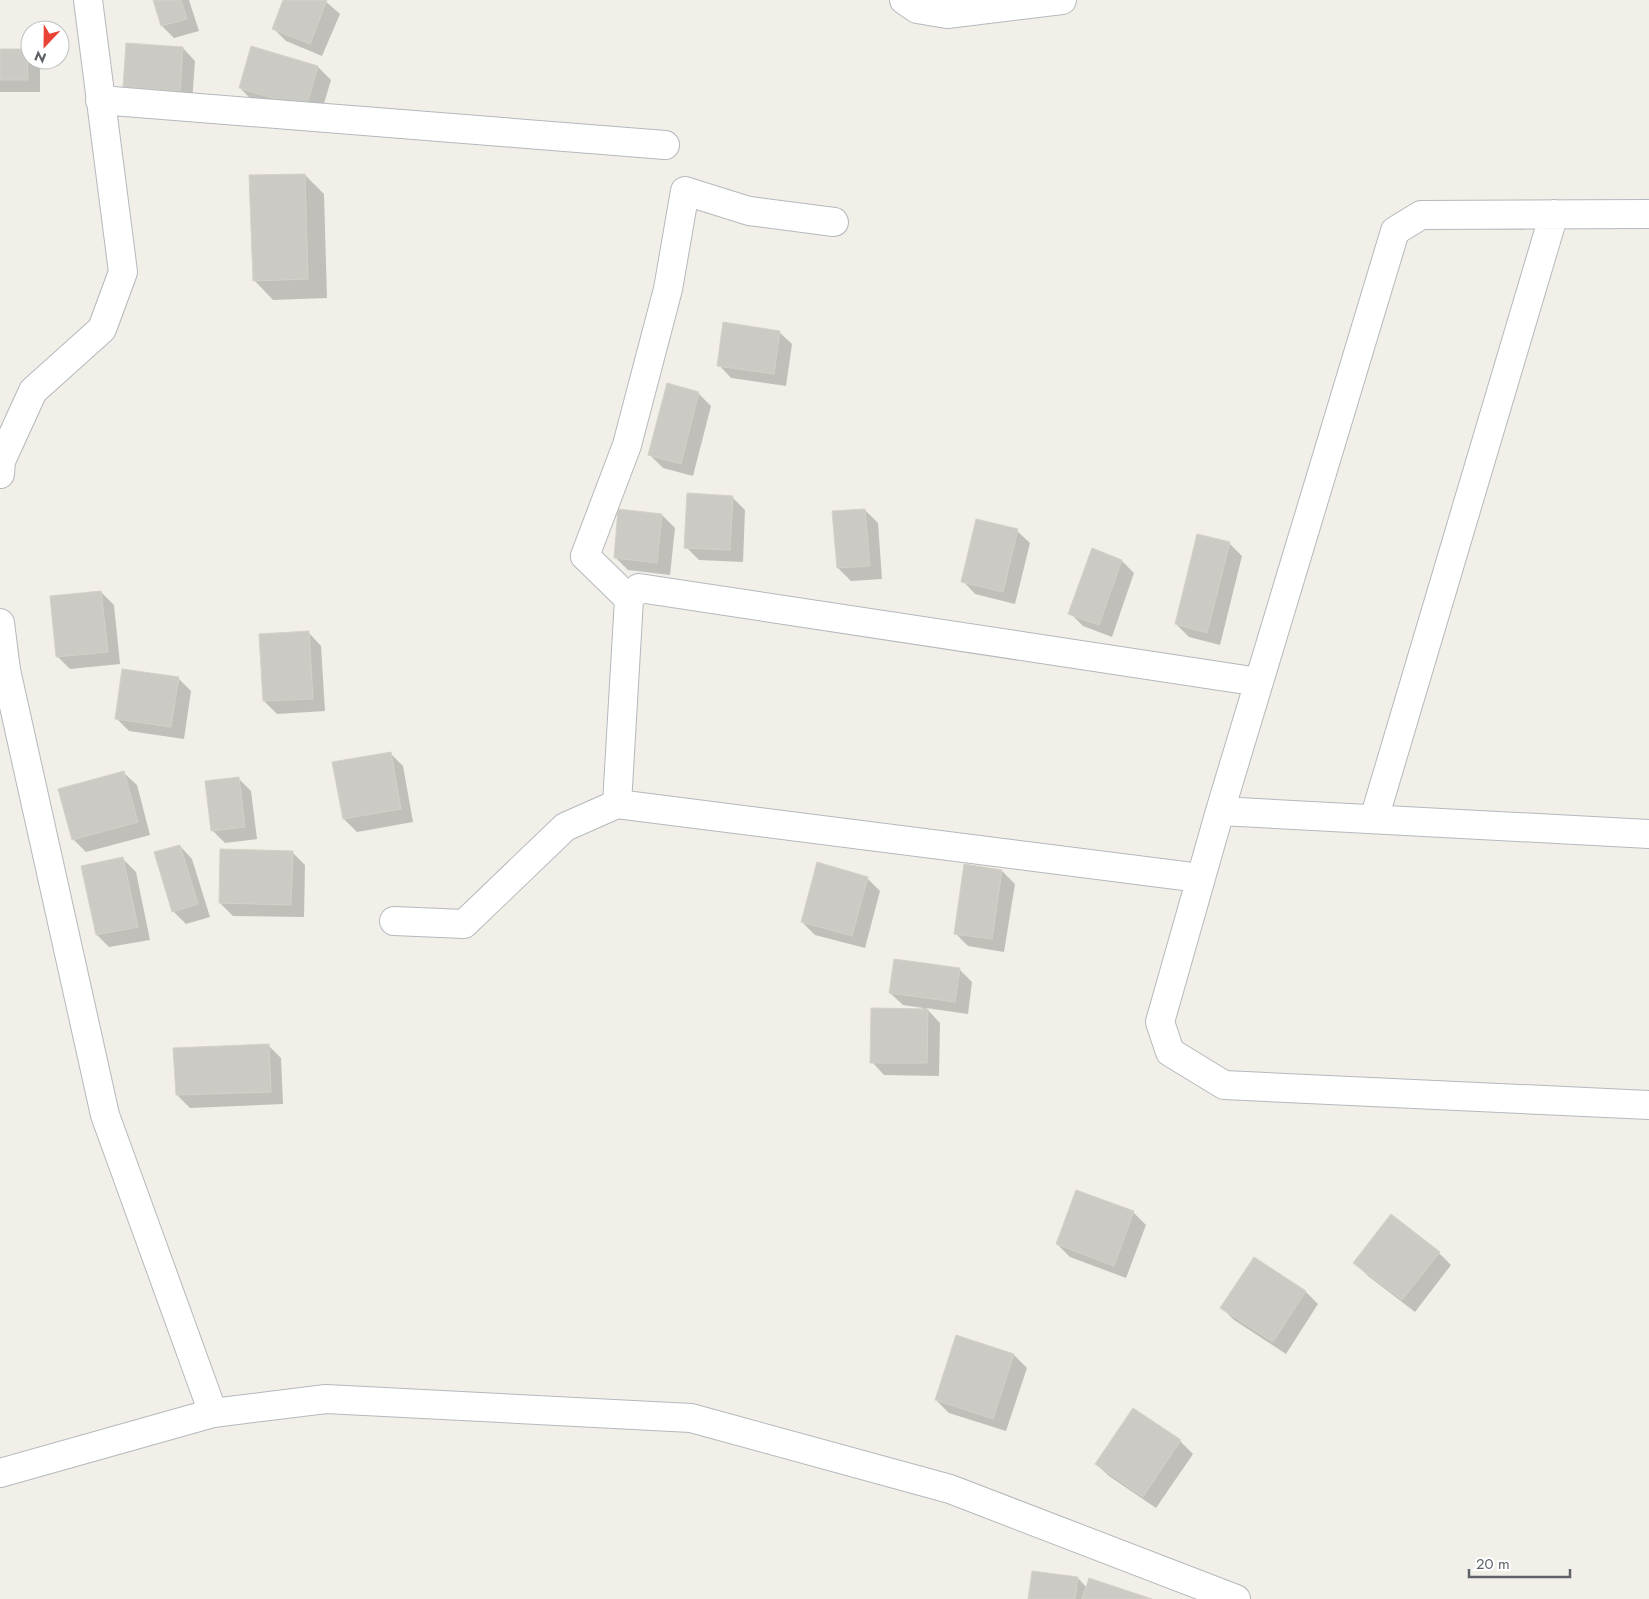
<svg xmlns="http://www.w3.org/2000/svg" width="1649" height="1599" viewBox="0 0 1649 1599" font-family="Jost,sans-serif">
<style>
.shadow{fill:#0003}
.building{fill:#cccac5;stroke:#d6d1c6}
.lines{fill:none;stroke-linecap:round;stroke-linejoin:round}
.street-casing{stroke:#b5b8bc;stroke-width:30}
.street{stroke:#fff;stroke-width:28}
</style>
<rect width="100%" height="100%" fill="#f1efe8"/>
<path class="shadow" d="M154,0H189L199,31L174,38L162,26Z
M285,0H324L340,14L322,56L286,41L273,28Z
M252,47L318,67L331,80L319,120L253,101L240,88Z
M183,48L195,61L192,103L137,99L125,87Z
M0,50H27L30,53V60H37L40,63V92H0Z
M305,175L324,194L327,298L273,300L254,280Z
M779,332L792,344L786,386L731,378L719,365Z
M698,393L711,406L693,476L663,468L650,455Z
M732,497L745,510L743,562L699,560L686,547Z
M865,510L878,523L882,579L851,581L838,568Z
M662,515L675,528L670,575L628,570L615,557Z
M1017,531L1030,543L1015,604L975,594L963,581Z
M1229,543L1242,556L1220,645L1189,637L1176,624Z
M1122,561L1134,573L1112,637L1083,626L1070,613Z
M101,592L114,605L120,664L70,669L57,656Z
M309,633L321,646L325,711L277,714L264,701Z
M178,678L191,691L184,739L129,731L116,718Z
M390,753L403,766L413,822L357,832L344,819L334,763Z
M124,773L137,785L150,835L86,852L73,839Z
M238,778L251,791L257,839L225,843L212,830Z
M180,846L192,859L210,917L186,924L173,911Z
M292,852L305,865L304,917L233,916L220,903Z
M123,859L136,872L150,940L109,947L97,935Z
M1002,871L1015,884L1004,952L968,946L955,933Z
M867,878L880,891L865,948L815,935L802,922Z
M959,969L972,982L968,1014L926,1008L940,1023L939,1076L884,1075L872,1062L923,1008L903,1005L890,993Z
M268,1045L281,1058L283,1104L190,1108L177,1095Z
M1133,1212L1146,1225L1126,1278L1070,1257L1057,1244Z
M1439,1253L1451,1265L1415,1312L1368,1276L1355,1263Z
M1254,1258L1306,1292L1318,1304L1286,1354L1234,1320L1222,1308Z
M956,1336L1014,1355L1027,1368L1006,1431L949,1413L936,1400Z
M1133,1409L1180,1441L1193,1454L1156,1508L1109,1476L1096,1464Z
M1078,1578L1087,1588L1148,1599H1029Z"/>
<path class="building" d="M153,0H181L187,19L161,26Z
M283,0H327L310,44L272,29Z
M126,43L183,47L180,91L123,87Z
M251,46L318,66L306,108L239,88Z
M0,49H27L28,80H0Z
M305,174L308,279L253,281L249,175Z
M723,322L780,331L774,374L717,366Z
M667,383L699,392L681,464L648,455Z
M687,493L733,496L730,550L684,548Z
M618,509L662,514L657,563L614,558Z
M865,509L870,566L837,568L832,511Z
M976,519L1018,529L1003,592L961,582Z
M1197,534L1230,542L1207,633L1175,624Z
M1092,548L1122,560L1099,625L1068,614Z
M101,591L108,652L56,657L50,596Z
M309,631L313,699L263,701L259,634Z
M122,669L179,677L171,727L115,719Z
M391,752L401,809L343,819L332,762Z
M124,771L138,822L72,840L58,789Z
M239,777L245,827L211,831L205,781Z
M180,845L198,904L172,912L154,852Z
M220,849L293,851L291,905L219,903Z
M123,857L138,927L96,935L81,866Z
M817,862L868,877L852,936L801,922Z
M964,864L1002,870L992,939L954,934Z
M894,959L960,968L955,1002L889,993Z
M871,1008L928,1009L927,1063H870Z
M269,1044L271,1092L176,1095L173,1048Z
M1076,1190L1134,1211L1114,1266L1056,1244Z
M1391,1214L1440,1252L1402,1300L1353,1263Z
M1254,1257L1306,1291L1273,1342L1220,1308Z
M956,1335L1014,1354L993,1419L935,1400Z
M1133,1408L1181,1440L1143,1497L1095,1464Z
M1032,1571L1078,1577L1075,1599H1028Z
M1089,1578L1152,1599H1082Z"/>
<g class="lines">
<g class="street-casing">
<path id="street" d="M904,0L917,9L947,14L1062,0
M100,100L665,145
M1649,214L1421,215L1395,231L1220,811L1160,1022L1170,1052L1224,1085L1649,1105
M0,474L1,461L33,391L102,329L123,272L88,0
M629,599L585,556L627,445L668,289L685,191L749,211L834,222
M0,623L6,670L105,1115L213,1413
M617,804L629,599L639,588L1259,682
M1220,811L1649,834
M1374,819L1554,214
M394,921L464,924L565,827L617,804L1200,878
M0,1473L213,1413L326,1399L691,1418L950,1489L1236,1599"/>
</g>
<use href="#street" class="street"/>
</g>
<g transform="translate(45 45) rotate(202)"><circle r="24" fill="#ffffff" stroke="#bfc1c3"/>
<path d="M0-4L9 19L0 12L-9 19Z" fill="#ea4335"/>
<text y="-8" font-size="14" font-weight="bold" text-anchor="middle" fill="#5f6368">N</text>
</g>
<path d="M1469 1569v8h101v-8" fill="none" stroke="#5f6368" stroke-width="2.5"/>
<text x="1476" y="1569" font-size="15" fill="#5f6368" stroke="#ffffff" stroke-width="4" paint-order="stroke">20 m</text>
</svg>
